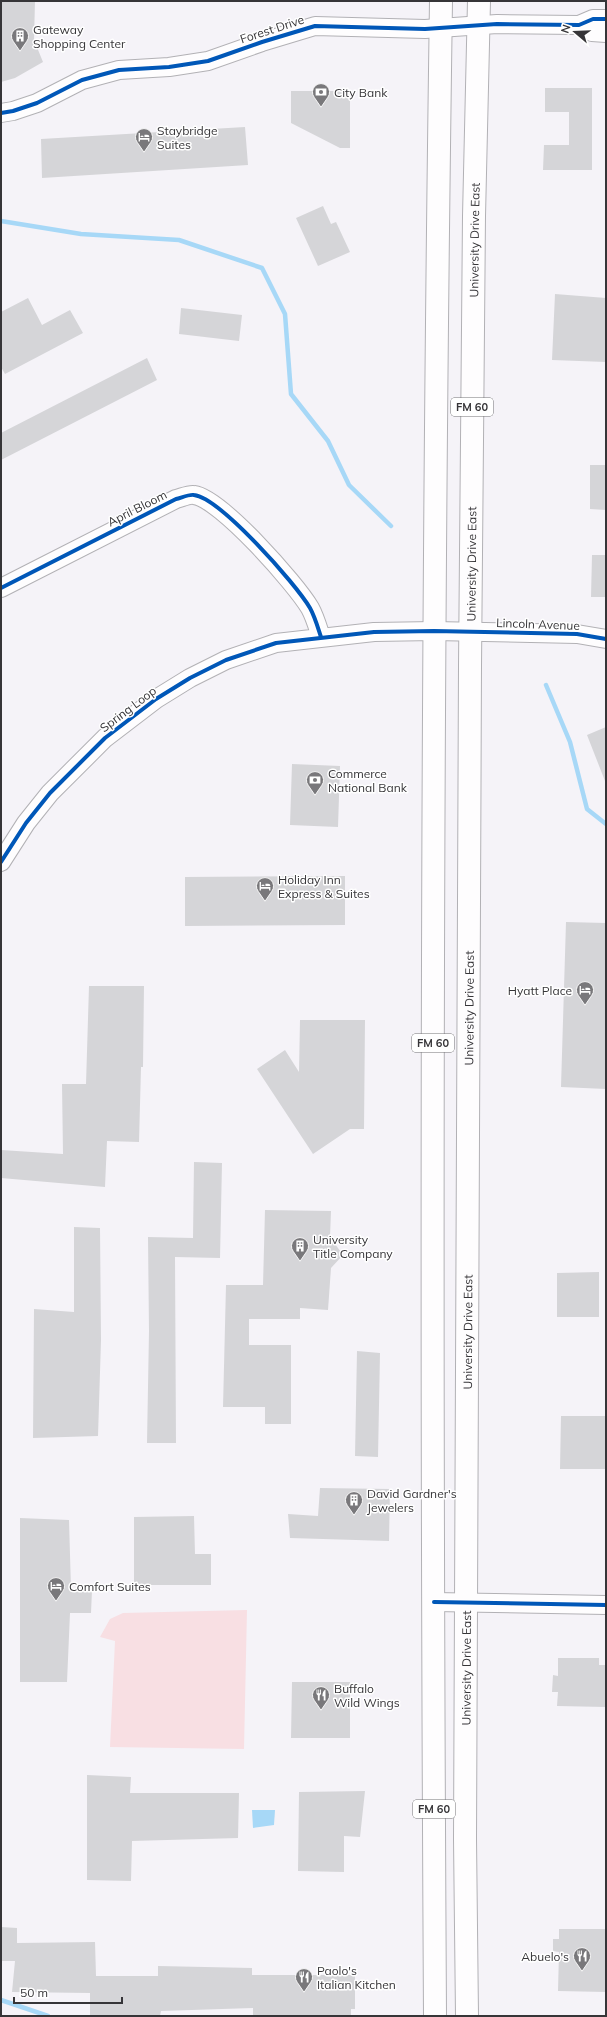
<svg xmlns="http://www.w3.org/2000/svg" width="607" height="2017" viewBox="0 0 607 2017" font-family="Mulish,sans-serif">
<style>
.green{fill:#f8dfe3}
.water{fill:#a7d8f7}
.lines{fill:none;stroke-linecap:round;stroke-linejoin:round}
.stream{stroke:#a7d8f7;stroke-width:4.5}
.building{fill:#d5d5d8}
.minor-casing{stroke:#b2b1b5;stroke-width:20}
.major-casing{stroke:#b2b1b5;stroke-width:24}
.minor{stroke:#fefdfe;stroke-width:18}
.major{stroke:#fefdfe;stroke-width:22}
.cycleway-casing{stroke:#fff;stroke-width:6}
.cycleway{stroke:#0057b8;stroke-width:4}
.labels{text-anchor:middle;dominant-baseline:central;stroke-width:3;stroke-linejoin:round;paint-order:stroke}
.shield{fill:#fff;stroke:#727274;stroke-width:1}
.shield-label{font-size:11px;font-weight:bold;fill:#363538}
.poi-label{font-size:12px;fill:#363538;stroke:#fff;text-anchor:start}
.street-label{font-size:12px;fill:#363538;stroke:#fff}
</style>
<rect width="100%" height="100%" fill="#f5f3f8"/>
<path class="green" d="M247,1610L244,1749L110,1747L115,1641L100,1637L110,1619L123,1613Z"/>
<path class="water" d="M252,1810H275L274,1825L253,1828Z"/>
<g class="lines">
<path class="stream" d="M1,221L81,234L179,240L262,268L285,314L291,394L328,441L349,485L391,526
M546,685L570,742L587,809L606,824
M1,2000L48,2016"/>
</g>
<path class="building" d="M1,1H35L34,40L43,62L15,78L1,82Z
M545,88H592V170H543L544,145H569V112H545Z
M291,91H350V148H340L291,123Z
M245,127L248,165L42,178L41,139Z
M323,206L331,224L336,222L350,252L318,266L296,218Z
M555,294L606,298V362L552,360Z
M28,298L42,325L70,310L83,333L5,374L1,367V312Z
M181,308L242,315L239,341L179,334Z
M147,358L157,380L1,460V433Z
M590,465H606V510L590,509Z
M592,555H606V597H591Z
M606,727V781H605L587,735Z
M292,764L340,766L338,827L290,825Z
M345,876V925L185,926V877Z
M566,922L606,923V1089L561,1087Z
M89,986H144L143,1067H141L139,1142L107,1141L105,1187L1,1178V1150L63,1154L62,1084H86Z
M300,1020H365L364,1129H350L313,1154L257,1069L285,1050L299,1072Z
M194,1162L222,1163L220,1258L175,1257L176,1443H147L149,1331L148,1237L193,1238Z
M265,1210L331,1211L330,1237L343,1255L331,1268L328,1310L300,1308V1319H249V1345H291V1424H265V1407H223L226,1285H263Z
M74,1227L100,1228L101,1340L98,1436L33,1438L34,1309L74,1312Z
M599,1272V1317H557V1273Z
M357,1351L380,1353L378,1457L355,1456Z
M561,1416H606V1469H560Z
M320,1488L390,1489L389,1541L290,1538L288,1514L318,1516Z
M194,1516L195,1554H211V1585H134V1517Z
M20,1518L69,1520L71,1589L92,1590L91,1613H70L67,1682H20Z
M558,1658H599V1665H606V1707L557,1706L558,1692H552L553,1675L558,1676Z
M292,1682H350V1738H291Z
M87,1775L131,1777L130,1793H239L238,1838L132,1841L131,1881L87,1880Z
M365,1791L360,1837L344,1836V1872L298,1871L299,1792Z
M1,1927L17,1928V1943L95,1942L96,1976H158V1966L252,1968V1975H355V2009H351V2016H253V2008L161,2011L160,2016H90V1993L12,1992L15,1961H1Z
M559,1929H606V1992L558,1991L559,1952L553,1951V1939H559Z"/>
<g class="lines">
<g class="minor-casing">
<path id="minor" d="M579,25L592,32L606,33
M1,113L13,111L37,103L82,80L119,70L169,67L208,61L262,42L315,26L425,29L497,24L579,25L593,19H606
M1,588L176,499C181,498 189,494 194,495C220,498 296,584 310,608C315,617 318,628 321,637
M1,862L26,823L50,793L105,738L156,699L190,678L226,660L276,643L374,632L434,631L577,634L606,639
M434,1602L606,1605"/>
</g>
<g class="major-casing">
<g id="major">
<path d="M435,2016C431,1344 431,673 441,1"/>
<path id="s1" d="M467,2016L465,1839L470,666L474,216L479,1"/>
</g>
</g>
<use href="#minor" class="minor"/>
<use href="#major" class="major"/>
<g class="cycleway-casing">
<path id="cycleway" d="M1,113L13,111L37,103L82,80L119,70L169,67L208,61L262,42L315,26L425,29L497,24L579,25L593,19H606
M1,588L176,499C181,498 189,494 194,495C220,498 296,584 310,608C315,617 318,628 321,637
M1,862L26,823L50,793L105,738L156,699L190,678L226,660L276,643L374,632L434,631L577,634L606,639
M434,1602L606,1605"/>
</g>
<use href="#cycleway" class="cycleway"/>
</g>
<defs>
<g id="building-pin" transform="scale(0.9)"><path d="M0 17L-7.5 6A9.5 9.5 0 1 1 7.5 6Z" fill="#79787b" stroke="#fff"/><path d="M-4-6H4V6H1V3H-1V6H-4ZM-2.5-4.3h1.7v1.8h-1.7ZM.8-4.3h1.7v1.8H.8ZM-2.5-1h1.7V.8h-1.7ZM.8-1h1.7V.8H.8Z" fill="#fff"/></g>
<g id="bank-pin" transform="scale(0.9)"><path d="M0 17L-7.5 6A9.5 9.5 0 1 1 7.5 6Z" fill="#79787b" stroke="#fff"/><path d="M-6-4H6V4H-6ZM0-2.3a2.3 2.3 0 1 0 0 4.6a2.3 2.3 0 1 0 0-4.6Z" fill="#fff"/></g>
<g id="hotel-pin" transform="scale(0.9)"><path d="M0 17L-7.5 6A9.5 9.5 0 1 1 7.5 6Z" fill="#79787b" stroke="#fff"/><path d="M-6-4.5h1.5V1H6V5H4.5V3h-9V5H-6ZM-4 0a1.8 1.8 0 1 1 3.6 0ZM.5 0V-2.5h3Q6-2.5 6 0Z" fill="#fff"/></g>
<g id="restaurant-pin" transform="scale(0.9)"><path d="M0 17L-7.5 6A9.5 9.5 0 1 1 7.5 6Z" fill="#79787b" stroke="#fff"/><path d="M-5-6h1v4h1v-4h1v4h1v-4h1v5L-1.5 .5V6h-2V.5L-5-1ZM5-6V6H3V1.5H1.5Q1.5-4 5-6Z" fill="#fff"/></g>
</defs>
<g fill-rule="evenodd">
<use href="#building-pin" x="20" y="36"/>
<use href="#bank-pin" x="321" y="92"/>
<use href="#hotel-pin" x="144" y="137"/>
<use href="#bank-pin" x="315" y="780"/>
<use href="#hotel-pin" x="265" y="886"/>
<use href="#hotel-pin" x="585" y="990"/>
<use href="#building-pin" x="300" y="1246"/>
<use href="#building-pin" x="354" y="1500"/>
<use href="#hotel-pin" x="56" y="1586"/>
<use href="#restaurant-pin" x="321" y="1695"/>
<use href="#restaurant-pin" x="582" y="1956"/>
<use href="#restaurant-pin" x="304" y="1977"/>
</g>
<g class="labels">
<g class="shield">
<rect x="451" y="398" width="42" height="18" rx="3"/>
<rect x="412" y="1034" width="42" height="18" rx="3"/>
<rect x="413" y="1800" width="42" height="18" rx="3"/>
</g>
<g class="shield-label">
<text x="472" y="407">FM 60</text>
<text x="433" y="1043">FM 60</text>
<text x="434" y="1809">FM 60</text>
</g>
<g class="poi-label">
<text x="33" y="29">Gateway<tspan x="33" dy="14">Shopping Center</tspan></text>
<text x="334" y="92">City Bank</text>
<text x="157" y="130">Staybridge<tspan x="157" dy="14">Suites</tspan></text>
<text x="328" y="773">Commerce<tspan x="328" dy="14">National Bank</tspan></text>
<text x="278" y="879">Holiday Inn<tspan x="278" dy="14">Express &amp; Suites</tspan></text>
<text x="572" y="990" text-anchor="end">Hyatt Place</text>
<text x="313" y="1239">University<tspan x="313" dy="14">Title Company</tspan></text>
<text x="367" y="1493">David Gardner's<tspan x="367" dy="14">Jewelers</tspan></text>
<text x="69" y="1586">Comfort Suites</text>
<text x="334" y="1688">Buffalo<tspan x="334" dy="14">Wild Wings</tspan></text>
<text x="569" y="1956" text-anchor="end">Abuelo's</text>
<text x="317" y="1970">Paolo's<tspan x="317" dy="14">Italian Kitchen</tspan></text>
</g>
<g class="street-label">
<text transform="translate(272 29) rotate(-18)">Forest Drive</text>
<text stroke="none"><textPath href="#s1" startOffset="1776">University Drive East</textPath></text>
<text transform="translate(137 508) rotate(-27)">April Bloom</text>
<text stroke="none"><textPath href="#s1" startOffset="1452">University Drive East</textPath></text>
<text transform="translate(538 624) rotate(2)">Lincoln Avenue</text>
<text transform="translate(128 709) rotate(-37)">Spring Loop</text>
<text stroke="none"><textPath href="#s1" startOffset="1008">University Drive East</textPath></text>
<text stroke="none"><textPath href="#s1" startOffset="684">University Drive East</textPath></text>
<text stroke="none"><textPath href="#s1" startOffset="348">University Drive East</textPath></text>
</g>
</g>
<rect width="607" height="2017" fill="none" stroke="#363538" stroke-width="4"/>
<g transform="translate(575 32) rotate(289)" stroke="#ffffff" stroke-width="3" paint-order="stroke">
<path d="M0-3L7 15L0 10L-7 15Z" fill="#363538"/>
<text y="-6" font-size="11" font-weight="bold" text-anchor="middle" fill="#363538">N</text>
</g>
<path d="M14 1997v6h108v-6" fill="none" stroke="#363538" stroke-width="2"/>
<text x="20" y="1997" font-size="12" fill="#363538" stroke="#ffffff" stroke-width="3" paint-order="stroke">50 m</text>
</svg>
